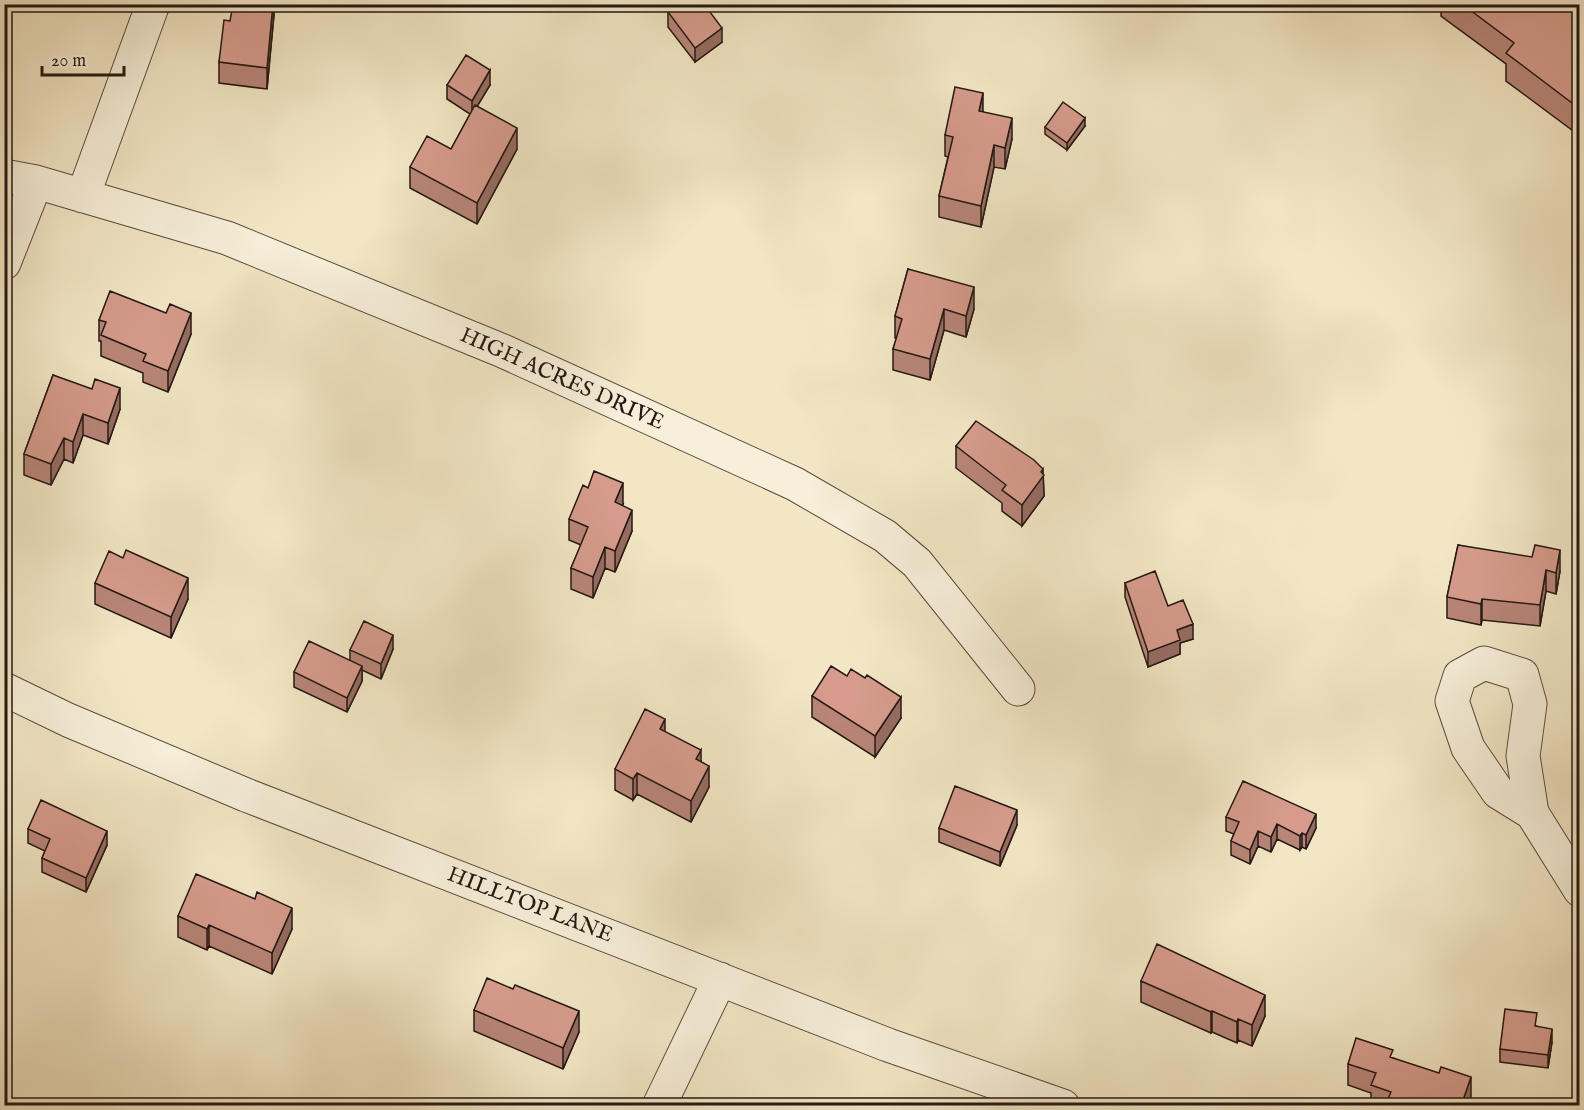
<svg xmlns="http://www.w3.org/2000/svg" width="1584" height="1110" viewBox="0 0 1584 1110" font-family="'IM FELL English',serif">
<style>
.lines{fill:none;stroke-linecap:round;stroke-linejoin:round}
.minor-casing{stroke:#584c40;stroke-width:35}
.minor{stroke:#f7efd9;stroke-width:33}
.wall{fill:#b88578;stroke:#241814;stroke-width:1.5}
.shaded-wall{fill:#966c62;stroke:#241814;stroke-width:1.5}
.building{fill:#d69b8c;stroke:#241814;stroke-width:1.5}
.labels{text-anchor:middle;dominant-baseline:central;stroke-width:5;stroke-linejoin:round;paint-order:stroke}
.street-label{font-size:22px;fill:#241814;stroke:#f7efd9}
</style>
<rect width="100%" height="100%" fill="#f2e6c4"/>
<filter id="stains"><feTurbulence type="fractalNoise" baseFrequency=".00333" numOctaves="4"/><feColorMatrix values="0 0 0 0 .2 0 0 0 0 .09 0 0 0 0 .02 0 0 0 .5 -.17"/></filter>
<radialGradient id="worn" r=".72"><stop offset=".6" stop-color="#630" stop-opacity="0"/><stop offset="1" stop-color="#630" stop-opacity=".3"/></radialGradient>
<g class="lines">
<g class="minor-casing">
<path id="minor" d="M4,176L36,182L227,238L503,351L795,484L885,536L917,563L1018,689
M83,196L153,4
M4,263L36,182
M4,689L68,720L246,795L888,1045L1063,1106
M1532,813L1498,792L1468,748L1452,701L1460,676L1484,663L1522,675L1530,704L1523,756L1532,813L1580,890
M659,1106L720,979"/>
</g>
<use href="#minor" class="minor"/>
</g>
<path class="wall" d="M275,4L267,89L219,83V62L230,21Z
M1441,4H1580V136L1506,81V64L1441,16Z
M668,12L722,42L695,62L668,27Z
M447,85H490L477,106L517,149L477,224L410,188V167L451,149L470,114L447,99Z
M983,112L1012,139L1005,169L994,167L981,227L939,217V196L948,157L945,156V135Z
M1085,126L1067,150L1045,134V127Z
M908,269L974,309L966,337L944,330L930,380L893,370V349L897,338H895V316Z
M99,320L191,334L168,392L143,382V373L101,356V341H99Z
M53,375L120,409L108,444L83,435L73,463L64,459L51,485L24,475V454Z
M956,446L1043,474L1044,496L1022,526L1002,511V503L956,468Z
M623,504L622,506L632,531L615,572L605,568L593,598L571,589V568L581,545L569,540V519Z
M1458,545L1560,571L1556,594L1546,591L1540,626L1482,620L1481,625L1447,618V597Z
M95,583L188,599L171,638L95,604Z
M1125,583L1168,606L1193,639L1180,643V654L1148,667L1125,597Z
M393,649L381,679L362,670V681L347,712L294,687V672L350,661V650Z
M812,696L901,718L875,757L812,717Z
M665,732L701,761L709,787L691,822L637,794L633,800L615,790V769Z
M1226,817L1316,828L1306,849L1302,847L1300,850L1277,839L1271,852L1258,846L1250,864L1231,855V841L1234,834L1226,831Z
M1017,825L1000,866L939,842V828Z
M28,829L107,845L86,892L42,872V858L45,851L28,843Z
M178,916L292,929L272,974L209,946L207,950L178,937Z
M1141,981L1265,1016L1252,1046L1238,1040L1237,1043L1212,1032L1211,1033L1141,1002Z
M474,1010L579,1032L563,1069L474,1031Z
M1537,1026L1552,1042L1548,1068L1500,1062V1049Z
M1393,1058L1471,1098L1469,1106H1371V1093L1348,1085V1064Z"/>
<path class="shaded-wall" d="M4,4H17L4,12Z
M273,4H275L267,89V68Z
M722,28V42L695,62V48Z
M490,70V85L472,115V101Z
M983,93V114L979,111Z
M1012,118V139L1005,169V148Z
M1085,118V126L1067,150V143Z
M517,128V149L477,224V203Z
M994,145V167L981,227V206Z
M974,287V309L966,337V316Z
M944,309V330L930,380V359Z
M191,313V334L168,392V371Z
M120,388V409L108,444V423Z
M83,414V435L73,463V442Z
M64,438V459L51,485V464Z
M1043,469L1044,496L1022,526V505Z
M623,483V504L615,523V502Z
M632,510V531L615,572V551Z
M605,547V568L593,598V577Z
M1560,550V571L1556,594V573Z
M1546,570V591L1540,626V605Z
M188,578V599L171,638V617Z
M1482,599V620L1481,625V604Z
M1193,624V639L1180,643V654L1148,667V652L1177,630Z
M393,635V649L381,679V664Z
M362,666V681L347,712V698Z
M901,697V718L875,757V736Z
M665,719V740L660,729Z
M701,750V771L696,759Z
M709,766V787L691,822V801Z
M637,773V794L633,800V779Z
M1017,810V825L1000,866V852Z
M1316,814V828L1306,849V835Z
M1277,824V839L1271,852V837Z
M107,831V845L86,892V878Z
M1258,831V846L1250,864V850Z
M1302,833V847L1300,850V836Z
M292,908V929L272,974V953Z
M209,925V946L207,950V929Z
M1265,995V1016L1252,1046V1025Z
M579,1011V1032L563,1069V1048Z
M1212,1011V1032L1211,1033V1012Z
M1238,1019V1040L1237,1043V1022Z
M1552,1029V1042L1548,1068V1055Z
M1471,1077V1098L1469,1106H1461Z"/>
<path class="building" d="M233,4H273L267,68L219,62L224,20L230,21Z
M678,4H704L722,28L695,48L668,12Z
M1462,4H1580V109L1506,53L1514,43Z
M466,55L490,70L472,101L447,85Z
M955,87L983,93L979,111L1012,118L1005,148L994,145L981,206L939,196L953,137L945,135Z
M1063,102L1085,118L1067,143L1045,127Z
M475,105L517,128L477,203L410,167L427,136L451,149Z
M908,269L974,287L966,316L944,309L930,359L893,349L902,319L895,316Z
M110,291L166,313L170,304L191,313L168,371L143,361L146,354L101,335L106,322L99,320Z
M53,375L92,389L95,379L120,388L108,423L83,414L73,442L64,438L51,464L24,454Z
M976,421L1034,460L1043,469L1041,472L1044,475L1022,505L1002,490L1006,485L956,446Z
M594,471L623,483L615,502L632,510L615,551L605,547L593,577L571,568L588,527L569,519L583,485L588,488Z
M1458,545L1532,557L1535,545L1560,550L1556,573L1546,570L1540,605L1482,599L1481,604L1447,597Z
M126,550L188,578L171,617L95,583L109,551L123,558Z
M1155,571L1168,606L1183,600L1193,624L1177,630L1180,640L1148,652L1125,583Z
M364,621L393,635L381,664L350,650Z
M309,641L362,666L347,698L294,672Z
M831,666L847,676L851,669L865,678L867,675L901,697L875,736L812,696Z
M645,709L665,719L660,729L701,750L696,759L709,766L691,801L637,773L633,779L615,769Z
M1243,781L1316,814L1306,835L1302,833L1300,836L1277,824L1271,837L1258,831L1250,850L1231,841L1239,822L1226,817Z
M955,786L1017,810L1000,852L939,828Z
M41,800L107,831L86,878L42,858L50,839L28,829Z
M196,874L255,899L257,892L292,908L272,953L209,925L207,929L178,916Z
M1157,944L1265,995L1252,1025L1238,1019L1237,1022L1212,1011L1211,1012L1141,981Z
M487,978L513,989L515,985L579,1011L563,1048L474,1010Z
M1505,1009L1537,1013L1535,1026L1552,1029L1548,1055L1500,1049Z
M1356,1038L1393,1050L1390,1057L1439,1073L1441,1067L1471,1077L1461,1106H1407L1388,1099L1391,1092L1371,1085L1376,1073L1348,1064Z"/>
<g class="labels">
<g class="street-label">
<text transform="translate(562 379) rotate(24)">HIGH ACRES DRIVE</text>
<text transform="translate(530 905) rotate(21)">HILLTOP LANE</text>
</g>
</g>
<rect width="1584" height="1110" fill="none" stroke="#f2e6c4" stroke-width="24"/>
<rect x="6" y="6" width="1572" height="1098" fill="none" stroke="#241814" stroke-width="3"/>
<rect x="12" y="12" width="1560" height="1086" fill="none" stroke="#241814" stroke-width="1.5"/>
<path d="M42 66v9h82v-9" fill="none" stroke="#241814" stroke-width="3"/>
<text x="51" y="66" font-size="18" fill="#241814" stroke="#f7efd9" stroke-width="4.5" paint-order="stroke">20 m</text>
<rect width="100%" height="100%" filter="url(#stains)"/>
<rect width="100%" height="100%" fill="url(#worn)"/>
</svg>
